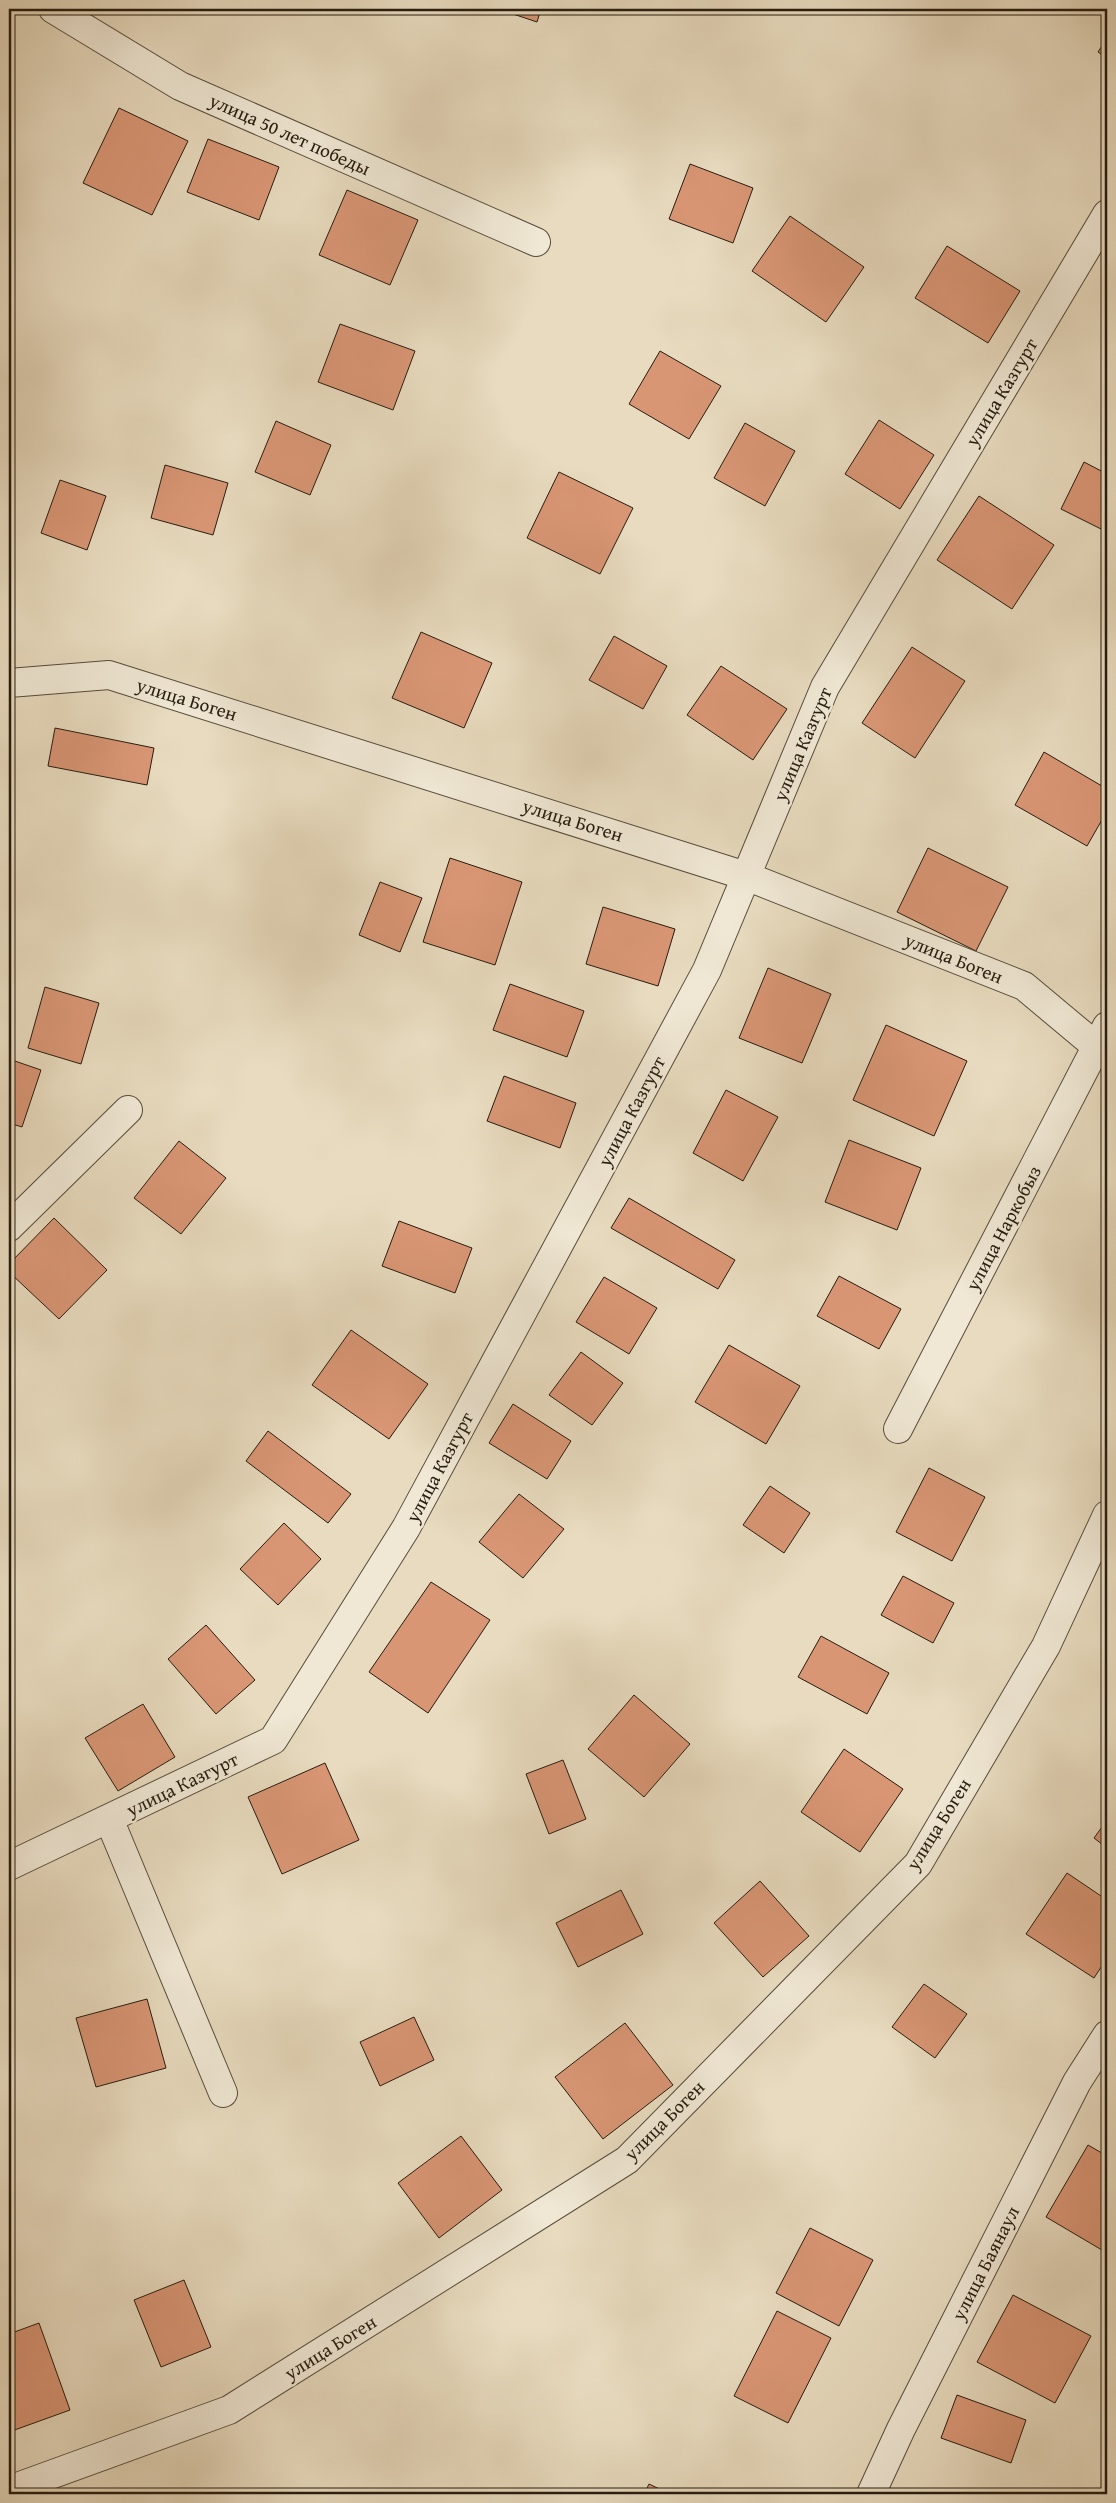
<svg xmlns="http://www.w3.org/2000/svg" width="1116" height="2503" viewBox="0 0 1116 2503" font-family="'Gentium Book Plus',serif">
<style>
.building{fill:#d99675;stroke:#261c10}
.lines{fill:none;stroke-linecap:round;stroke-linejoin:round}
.minor-casing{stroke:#564c3c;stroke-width:30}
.minor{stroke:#f0e8d5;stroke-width:28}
.labels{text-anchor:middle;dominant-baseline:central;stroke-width:5;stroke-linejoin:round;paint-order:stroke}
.street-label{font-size:19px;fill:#261c10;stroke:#f0e8d5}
</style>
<rect width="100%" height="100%" fill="#e8dbbf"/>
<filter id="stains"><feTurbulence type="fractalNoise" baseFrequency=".004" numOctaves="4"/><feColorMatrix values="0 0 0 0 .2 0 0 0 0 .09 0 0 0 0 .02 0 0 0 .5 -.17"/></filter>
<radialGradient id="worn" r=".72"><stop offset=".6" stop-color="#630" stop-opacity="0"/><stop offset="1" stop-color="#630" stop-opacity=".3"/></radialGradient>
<path class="building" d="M498,9H541L537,22Z
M1107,38V58L1098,52Z
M119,108L188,141L152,215L83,183Z
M208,139L279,167L259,220L187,192Z
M690,164L753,188L733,243L669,219Z
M347,190L418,220L390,285L319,255Z
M790,216L864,267L826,322L752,271Z
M947,246L1020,291L988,343L915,298Z
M340,324L415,351L393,410L318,382Z
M660,351L721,386L689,439L629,404Z
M879,420L934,455L900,509L845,474Z
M276,421L331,445L310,495L255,472Z
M745,423L795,451L765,506L714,478Z
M1084,462L1107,474V532L1061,509Z
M165,465L228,483L213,535L151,518Z
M559,472L633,508L600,574L527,538Z
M60,480L106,496L87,550L41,533Z
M979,496L1054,545L1012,609L937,560Z
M421,632L492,663L464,728L392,698Z
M614,636L667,666L643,709L589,680Z
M912,647L965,681L915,758L862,723Z
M721,666L787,709L753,760L687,715Z
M55,728L154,748L147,785L48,766Z
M1044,752L1107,789V811L1087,846L1015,805Z
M928,848L1008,887L976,951L897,912Z
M450,858L522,882L495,965L423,942Z
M380,882L422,898L400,952L359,935Z
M603,907L675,929L658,986L586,964Z
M768,968L831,994L802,1063L739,1038Z
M510,984L584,1011L567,1057L493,1030Z
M45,987L99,1003L81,1064L28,1048Z
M886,1025L967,1061L934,1136L853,1100Z
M9,1059L41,1070L22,1127L9,1123Z
M504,1076L576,1103L560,1148L487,1121Z
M726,1090L778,1117L743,1181L693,1153Z
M849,1140L921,1168L897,1230L825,1202Z
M179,1141L226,1178L181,1234L134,1198Z
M629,1198L735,1260L718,1289L611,1228Z
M54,1218L107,1270L59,1319L9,1272V1264Z
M399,1221L472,1248L455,1293L382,1266Z
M839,1276L901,1309L879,1349L817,1316Z
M604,1277L657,1308L629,1354L576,1322Z
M351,1330L428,1384L389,1439L312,1385Z
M729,1345L800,1386L766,1444L695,1402Z
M581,1352L623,1383L592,1425L549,1395Z
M513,1404L571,1441L547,1479L489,1443Z
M268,1431L351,1494L328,1523L246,1461Z
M929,1468L985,1497L952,1561L896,1532Z
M770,1486L810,1513L784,1553L743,1525Z
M519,1494L564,1529L523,1578L479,1542Z
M284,1523L321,1559L278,1605L240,1569Z
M903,1576L954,1603L933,1643L881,1615Z
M431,1582L490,1620L428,1713L369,1672Z
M206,1625L255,1680L216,1714L168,1659Z
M821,1636L889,1673L867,1714L798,1677Z
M634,1695L690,1744L644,1797L588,1749Z
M143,1704L175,1757L118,1791L85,1738Z
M844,1749L903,1789L860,1852L801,1812Z
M563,1760L586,1819L549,1834L526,1774Z
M325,1763L359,1840L282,1874L248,1797Z
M1107,1820V1848L1094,1838Z
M1067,1873L1107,1900V1958L1094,1978L1026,1934Z
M760,1881L809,1936L763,1977L714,1923Z
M621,1890L643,1934L578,1967L556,1923Z
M924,1984L967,2014L935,2058L892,2027Z
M147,1999L166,2068L96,2087L76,2018Z
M414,2017L434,2060L380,2086L360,2042Z
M625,2023L673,2085L603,2139L555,2077Z
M461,2136L502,2190L439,2238L398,2183Z
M1088,2145L1107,2156V2253L1046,2217Z
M810,2228L873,2260L839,2326L776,2293Z
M184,2280L211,2347L161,2367L134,2300Z
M1013,2295L1091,2336L1055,2403L977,2362Z
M777,2311L831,2338L788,2423L734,2396Z
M39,2323L70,2410L9,2432V2334Z
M957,2395L1026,2420L1011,2463L941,2438Z
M649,2484L670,2494H644Z"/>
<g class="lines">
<g class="minor-casing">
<path id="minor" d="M53,9L180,86L536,242
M9,683L109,675L746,876L1024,986L1097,1047L1107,1052
M9,1227L128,1110
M898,1429L1107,1026
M109,1819L223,2093
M9,1866L273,1740L406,1528L707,970L825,687L1107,214
M9,2490L229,2410L627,2160L918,1864L1046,1646L1107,1515
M871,2494L901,2429L1077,2082L1107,2035"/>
</g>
<use href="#minor" class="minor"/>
</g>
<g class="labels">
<g class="street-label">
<text transform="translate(290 134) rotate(24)">улица 50 лет победы</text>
<text transform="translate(1001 392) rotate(-59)">улица Казгурт</text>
<text transform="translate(187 699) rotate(17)">улица Боген</text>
<text transform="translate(802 744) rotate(-67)">улица Казгурт</text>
<text transform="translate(573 820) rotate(17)">улица Боген</text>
<text transform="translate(954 958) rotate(22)">улица Боген</text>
<text transform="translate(631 1111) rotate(-62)">улица Казгурт</text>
<text transform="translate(1003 1228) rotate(-62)">улица Наркобыз</text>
<text transform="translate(439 1467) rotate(-62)">улица Казгурт</text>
<text transform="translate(182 1784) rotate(-26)">улица Казгурт</text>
<text transform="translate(938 1824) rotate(-58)">улица Боген</text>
<text transform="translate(664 2120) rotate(-45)">улица Боген</text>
<text transform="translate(985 2263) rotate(-63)">улица Баянаул</text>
<text transform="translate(330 2347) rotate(-32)">улица Боген</text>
</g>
</g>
<rect width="1116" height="2503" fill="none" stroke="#e8dbbf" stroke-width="30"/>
<rect x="10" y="10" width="1096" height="2483" fill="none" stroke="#261c10" stroke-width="2.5"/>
<rect x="15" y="15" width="1086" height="2473" fill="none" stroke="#261c10"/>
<rect width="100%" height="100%" filter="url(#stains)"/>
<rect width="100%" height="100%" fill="url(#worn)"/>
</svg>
